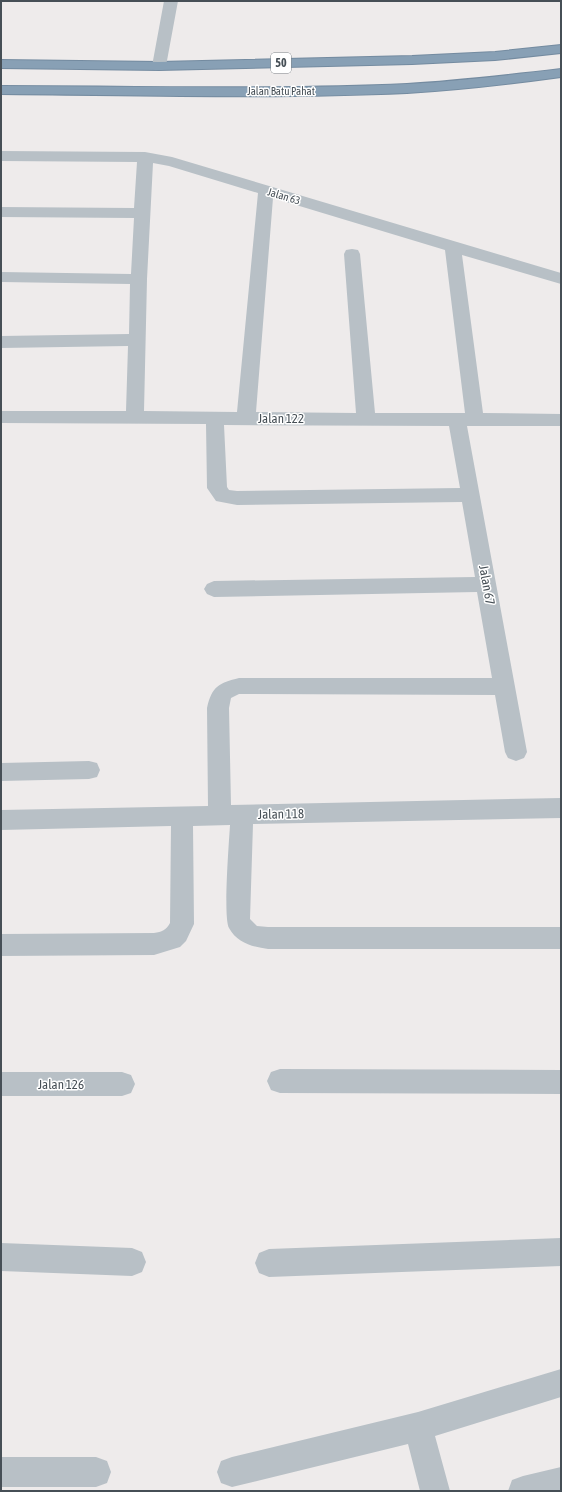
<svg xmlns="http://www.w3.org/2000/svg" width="562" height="1492" viewBox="0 0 562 1492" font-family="'Asap Condensed',sans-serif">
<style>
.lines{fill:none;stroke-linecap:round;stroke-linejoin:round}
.highway-casing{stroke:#748ba0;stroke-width:2}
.minor{fill:#b8c0c6;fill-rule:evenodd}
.highway{fill:#88a0b5;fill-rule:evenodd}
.labels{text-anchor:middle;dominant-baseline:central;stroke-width:3;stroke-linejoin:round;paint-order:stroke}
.far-street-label{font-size:11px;fill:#464f56;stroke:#fff}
.shield{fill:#fff;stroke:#7e8489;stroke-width:1}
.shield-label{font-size:12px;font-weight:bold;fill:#464f56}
.street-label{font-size:13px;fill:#464f56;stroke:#fff}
</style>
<rect width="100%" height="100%" fill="#eeebeb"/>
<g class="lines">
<g class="highway-casing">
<path id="highway" d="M561,45V53L495,60L412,64L159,70L1,68V60L159,62L412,56L495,52Z
M561,69V77C510,84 459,90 407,93C272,99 136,95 1,94V86C136,86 272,90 407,84C459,81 510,75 561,69Z"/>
</g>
<path class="minor" d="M164,1H178L166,66L164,69L159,70L154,69L152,66Z
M1,151L145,152L172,157L561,273V284L462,255L483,413L561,414V426H467L527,752L524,758L516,761L508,758L505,752L495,695L239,694L231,698L229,708L231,805L561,798V818L253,824L250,919L257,926L268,927H561V949H268C253,947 237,943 229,928C223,917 229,843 230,825L193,826L194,924L186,941L180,947L154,955L1,956V934L154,933C162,932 166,930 170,923L171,826L1,830V810L208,806L207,708C212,686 219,683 239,678H492L477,592L214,597L207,594L204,589L207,584L214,581L475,577L462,502L237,505L216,501L207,488L206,424L1,423V411H126L128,346L1,348V336L129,334L130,284L1,282V272L131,274L134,218L1,217V207L134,208L137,162L1,161ZM153,163L169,166L258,193L237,412L144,411L147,279ZM273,198L445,250L465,413H375L360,254L358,250L352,249L346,250L344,254L356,413L256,412ZM224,425L449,426L460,488L237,491L229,490L227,487Z
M89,761L97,763L100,770L97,777L89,779L1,781V763Z
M280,1069L561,1070V1094L280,1093L271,1090L267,1081L271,1072Z
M1,1072H122L131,1075L135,1084L131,1093L122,1096H1Z
M561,1238V1266L269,1277L259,1273L255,1263L259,1253L269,1249Z
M1,1243L132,1248L142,1252L146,1262L142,1272L132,1276L1,1271Z
M561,1369V1397L435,1436L450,1491H420L408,1444L232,1487L221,1483L217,1472L221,1461L232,1457L418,1412Z
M1,1457H96L107,1461L111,1472L107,1483L96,1487H1Z
M561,1467V1491H508L512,1480L523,1476Z"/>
<use href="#highway" class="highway"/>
</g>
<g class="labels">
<g class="far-street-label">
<text x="281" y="91">Jalan Batu Pahat</text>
<text transform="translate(284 196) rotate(17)">Jalan 63</text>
</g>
<rect class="shield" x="271" y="53" width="20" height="20" rx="3"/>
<g class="shield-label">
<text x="281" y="63">50</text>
</g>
<g class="street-label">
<text x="281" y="418">Jalan 122</text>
<text transform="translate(487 585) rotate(80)">Jalan 67</text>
<text transform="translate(281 814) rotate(-1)">Jalan 118</text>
<text x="61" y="1084">Jalan 126</text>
</g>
</g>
<rect width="562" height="1492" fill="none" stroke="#464f56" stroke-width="4"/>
</svg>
